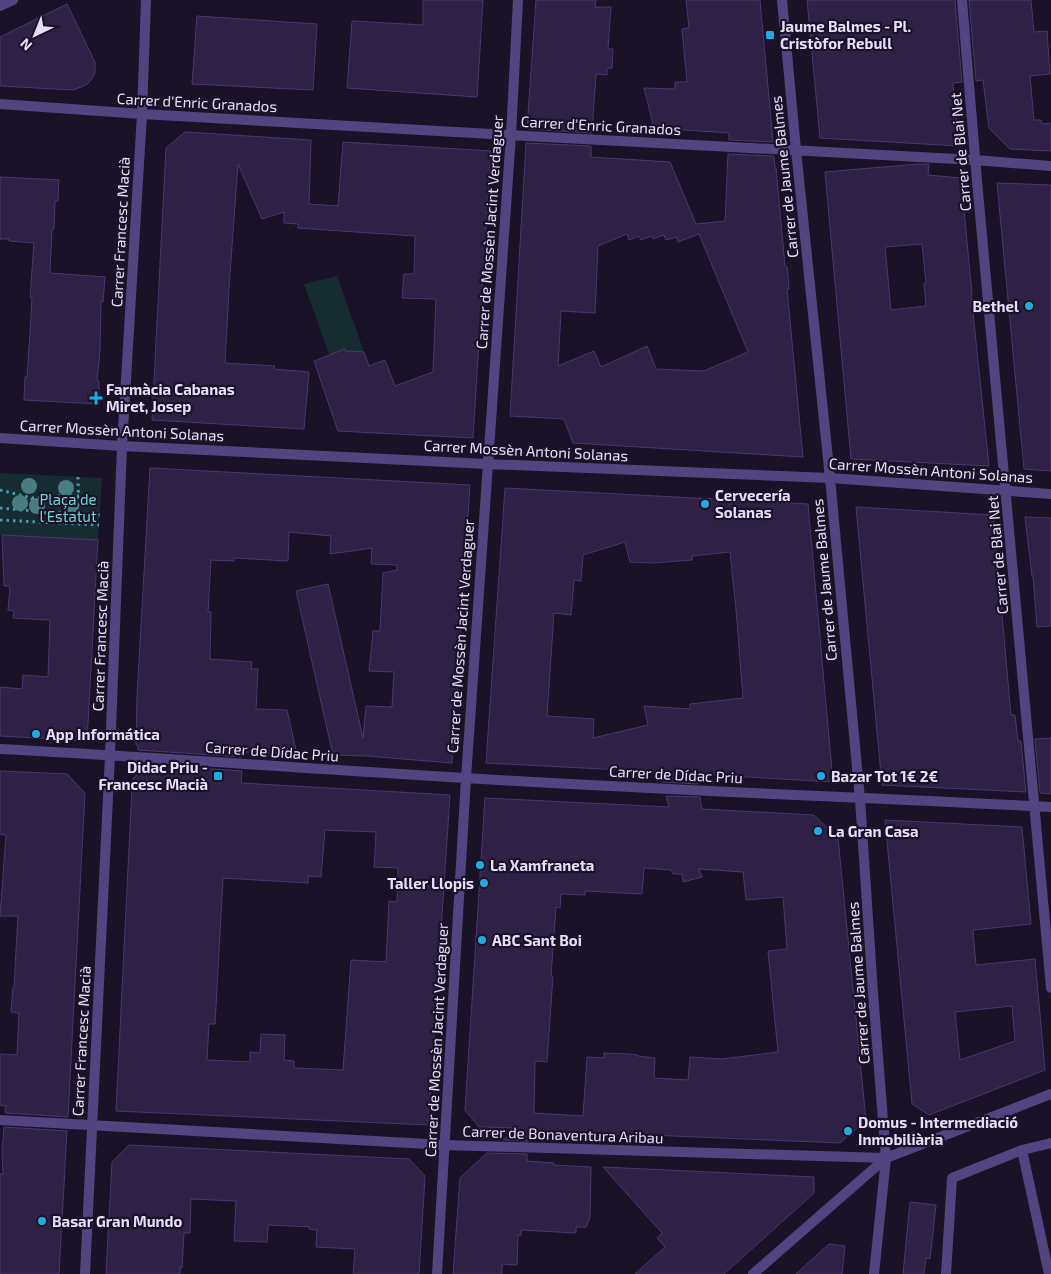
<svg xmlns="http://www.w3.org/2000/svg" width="1051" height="1274" viewBox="0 0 1051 1274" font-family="'Exo 2',sans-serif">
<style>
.green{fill:#172c30}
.building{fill:#2f2145;stroke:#4c366e;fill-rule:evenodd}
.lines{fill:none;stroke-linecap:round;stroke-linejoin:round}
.path{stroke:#409eac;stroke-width:3;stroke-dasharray:2.5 4;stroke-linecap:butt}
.service{stroke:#524480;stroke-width:10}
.minor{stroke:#524480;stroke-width:10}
.tree{fill:#4a7d82}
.poi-dot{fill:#21abe3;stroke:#1a1327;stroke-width:2}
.labels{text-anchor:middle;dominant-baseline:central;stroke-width:4.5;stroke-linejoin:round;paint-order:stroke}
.poi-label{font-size:15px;font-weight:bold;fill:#e6ddfb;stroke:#1a1327;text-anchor:start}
.street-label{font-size:15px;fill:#e6ddfb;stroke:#1a1327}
.park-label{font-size:15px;fill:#71d3cd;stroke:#1a1327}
</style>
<rect width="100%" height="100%" fill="#1a1327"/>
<path class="green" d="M337,276L369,366L367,432H357L304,284Z
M0,473L102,478L98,540L0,535Z"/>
<path class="building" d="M423,0H483L477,97L347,88L352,21L423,25Z
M536,0H596L595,7H611L608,49H613L612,68H607V75L596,74L592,133L527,129Z
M686,0H760L773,142L729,140V133L654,128L644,88L675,89V82H687L682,29L689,28Z
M807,0H955L962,82L953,83L959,146L820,138Z
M969,0H1031L1034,32L1047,31L1050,74L1030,76L1034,120H1041L1042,124L1051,123V151L1010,149L989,128L983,80L976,81Z
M67,4L95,62V73L91,80L86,85L73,90L0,86V37Z
M197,16L317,24L313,90L192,84Z
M185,132L311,140L309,204L338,206L343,142L491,151L473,438L338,431L314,361L345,349L346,352L350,351L364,352L369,366L385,360L395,386L433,372L436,299L402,298L404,274H414L415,236L298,228V224L284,223V212L262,219L238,164L229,288L225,363L275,366L274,369L309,372L304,429L152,420L166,148Z
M526,143L591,146V157L670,162L696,224L725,221L728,154L774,156L775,168H776L785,266L787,267L788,274L789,289H787L803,457L573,443L564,419L510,416ZM627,234L629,240L639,236L641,240L652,236L653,239L664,235L666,240L677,237L678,242L699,234L748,352L704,371L656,369L647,346L601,367L594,351L558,366L561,311L595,313L598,246Z
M918,164H929L928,175L961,178L972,294H971L989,466L851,459L825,172ZM922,244L926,283H924L926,306L891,310L885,247Z
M0,177L59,180L58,201H55L54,229H52L50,273L105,277L103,302L101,301L100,351L97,381H99V404L24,400L25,377H27L30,332L32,298L30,297L34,243L9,241V239H0Z
M997,183L1051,185V471L1024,469Z
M150,468L470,485L452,763L367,756L333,755L296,591L328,584L363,738L366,706L392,707L394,672L369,671L373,631H380L383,573L397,570V565L371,564L372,548L330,554L331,536L289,532L288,561L234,558V561L211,560L208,612H211L210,659L252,662L251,669H258L256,709L287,710L297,754L242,752V757L138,750V746L136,745L137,696Z
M505,488L808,504L833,782L697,774L698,784L663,782L661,772L486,763ZM625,542L630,562L653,563L692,560V556L730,552L736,609L743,698L690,704V709L644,706L648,725L593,738L594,719L547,716L554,613L571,615L574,580L581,581L583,555Z
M856,507L993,515L1011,715H1015L1018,741H1021L1026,792L882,785Z
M1025,517L1051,518V626L1037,627L1033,576H1032Z
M2,535L98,540L87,741L0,736V687L22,689L23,675L48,677L50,620L13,618L14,611L8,610L10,586H4Z
M1051,738V794L1040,793L1035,739Z
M137,764L242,771L241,783L450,795L428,1125L116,1111L132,788L133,778L136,777ZM325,830L376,832L374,867L398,868L397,902L389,901L386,962L351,960L343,1070L294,1068V1061L284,1060L285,1035L261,1034L260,1053L250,1052V1062L207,1060L209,1024H215L223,878L308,883V876L321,877Z
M0,771L67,774L85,793L68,1117L5,1113L6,1106L0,1105V1054L17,1055L19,1013L11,1012L13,987H14L18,916H0L6,835L0,834Z
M666,796L700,797L702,809L814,815L838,838L866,1120L840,1143L650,1135L528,1131V1141L503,1140L516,1128L479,1127L465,1110L485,798L669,807ZM644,868L671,870L673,874H682L683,882L702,877L699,869L743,872L746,900L783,897L787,949L768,951L778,1052L722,1059L690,1057L688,1080L654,1078L655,1058L638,1056V1055L629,1054L604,1053V1058L587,1057L583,1116L534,1113L535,1061L547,1062L553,976H551L556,907L560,908L561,894L585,895V891L642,894Z
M885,820L1022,827L1031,924L973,930L976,965L1035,959L1045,1070L929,1115L912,1104ZM1012,1006L1015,1041L960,1060L955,1012Z
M4,1127L67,1131L59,1274H0V1174H3L2,1150Z
M129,1145L409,1159L425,1176L419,1274H353L355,1249L316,1247L317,1230L309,1229L310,1227L268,1225L267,1242L234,1241L236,1201L191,1199L190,1233H184L182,1268L180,1267V1274H106L112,1162Z
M487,1153L527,1154V1161L554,1163L553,1165L591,1167L590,1218L586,1227H576V1233L521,1230V1235H518L517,1265L502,1264V1274H453L460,1178Z
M603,1167L814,1177V1193L724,1274H635L665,1247L657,1238L662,1233Z
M910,1202L936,1205L930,1259L926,1258L924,1274H903Z
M829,1244L845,1246L842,1274H796Z"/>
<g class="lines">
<path class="path" d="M78,477L79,514
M0,490L32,498L59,496H79
M32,498L33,511
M0,508L45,512L100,515
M0,520L99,525"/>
<path class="service" d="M1022,1150L1051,1143
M946,1274L952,1178L1022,1150L1049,1274"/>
<path class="minor" d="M782,0L796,150L830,478L860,799L873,993L886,1158L874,1274
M962,0L977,181L1051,988
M0,6L13,0
M0,104L142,114L491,134L975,160L1051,166
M0,438L122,446L487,464L830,478L1051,494
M0,749C155,757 310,769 465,778C660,790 856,797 1051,807
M0,1120L445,1145L886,1158
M85,1274L110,755L122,446L142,114L146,0
M437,1274L466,778L511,135L518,0
M753,1274L886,1158L1051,1094"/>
</g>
<g class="tree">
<circle cx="29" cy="486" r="8"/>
<circle cx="66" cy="488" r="8"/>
<circle cx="20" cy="503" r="8"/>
<circle cx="37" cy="506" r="8"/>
<circle cx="71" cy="506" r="8"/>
</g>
<g class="poi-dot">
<rect x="765" y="30" width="10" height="10" rx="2.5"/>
<circle cx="1029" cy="306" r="5"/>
<path d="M93.5 390.5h5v5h5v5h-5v5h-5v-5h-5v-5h5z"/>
<circle cx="705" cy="504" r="5"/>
<circle cx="36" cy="734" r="5"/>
<rect x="213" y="771" width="10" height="10" rx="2.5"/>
<circle cx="821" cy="776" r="5"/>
<circle cx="818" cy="831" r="5"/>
<circle cx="480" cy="865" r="5"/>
<circle cx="484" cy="883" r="5"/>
<circle cx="482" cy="940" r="5"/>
<circle cx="848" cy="1131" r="5"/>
<circle cx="42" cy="1221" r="5"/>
</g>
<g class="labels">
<g class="poi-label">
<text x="780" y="26">Jaume Balmes - Pl.<tspan x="780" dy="17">Cristòfor Rebull</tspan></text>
<text x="1019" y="306" text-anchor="end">Bethel</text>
<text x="106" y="389">Farmàcia Cabanas<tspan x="106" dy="17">Miret, Josep</tspan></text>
<text x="715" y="495">Cervecería<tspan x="715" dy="17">Solanas</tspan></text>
<text x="46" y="734">App Informática</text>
<text x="208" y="767" text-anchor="end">Didac Priu -<tspan x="208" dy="17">Francesc Macià</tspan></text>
<text x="831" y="776">Bazar Tot 1€ 2€</text>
<text x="828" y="831">La Gran Casa</text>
<text x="490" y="865">La Xamfraneta</text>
<text x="474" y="883" text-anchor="end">Taller Llopis</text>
<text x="492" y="940">ABC Sant Boi</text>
<text x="858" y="1122">Domus - Intermediació<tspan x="858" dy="17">Inmobiliària</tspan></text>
<text x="52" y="1221">Basar Gran Mundo</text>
</g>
<g class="street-label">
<text transform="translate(197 102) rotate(3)">Carrer d'Enric Granados</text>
<text transform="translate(601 125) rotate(3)">Carrer d'Enric Granados</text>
<text transform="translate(960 152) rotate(-95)">Carrer de Blai Net</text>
<text transform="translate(784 177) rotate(-96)">Carrer de Jaume Balmes</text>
<text transform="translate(120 232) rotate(-87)">Carrer Francesc Macià</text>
<text transform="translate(489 232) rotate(-86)">Carrer de Mossèn Jacint Verdaguer</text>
<text transform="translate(122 430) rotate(3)">Carrer Mossèn Antoni Solanas</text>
<text transform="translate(526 450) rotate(3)">Carrer Mossèn Antoni Solanas</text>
<text transform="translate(931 470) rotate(4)">Carrer Mossèn Antoni Solanas</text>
<text transform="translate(997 555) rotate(-95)">Carrer de Blai Net</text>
<text transform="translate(824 580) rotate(-95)">Carrer de Jaume Balmes</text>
<text transform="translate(100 636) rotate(-88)">Carrer Francesc Macià</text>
<text transform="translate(460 636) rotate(-86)">Carrer de Mossèn Jacint Verdaguer</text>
<text transform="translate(272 751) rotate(4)">Carrer de Dídac Priu</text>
<text transform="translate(676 774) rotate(3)">Carrer de Dídac Priu</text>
<text transform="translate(858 983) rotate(-94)">Carrer de Jaume Balmes</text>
<text transform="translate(436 1040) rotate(-87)">Carrer de Mossèn Jacint Verdaguer</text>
<text transform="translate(81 1041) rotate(-87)">Carrer Francesc Macià</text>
<text transform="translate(563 1134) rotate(2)">Carrer de Bonaventura Aribau</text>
</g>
<g class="park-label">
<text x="68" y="499">Plaça de<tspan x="68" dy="17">l'Estatut</tspan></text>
</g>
</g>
<g transform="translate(35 35) rotate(223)" stroke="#1a1327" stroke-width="4" paint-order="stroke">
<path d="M0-4L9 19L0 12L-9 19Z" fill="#e6ddfb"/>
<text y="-8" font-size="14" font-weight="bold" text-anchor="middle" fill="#e6ddfb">N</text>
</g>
</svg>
